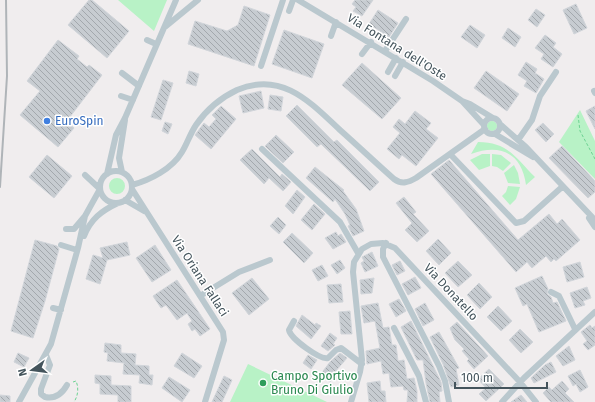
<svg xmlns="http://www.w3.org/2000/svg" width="595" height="402" viewBox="0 0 595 402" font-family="'Fira Sans',sans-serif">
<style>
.green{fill:#b8f2c6}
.building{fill:url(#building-back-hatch);stroke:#d1d5da}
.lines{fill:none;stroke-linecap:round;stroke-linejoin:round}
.path{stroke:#6dd292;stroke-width:1;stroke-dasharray:3 2;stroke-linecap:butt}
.minor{stroke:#bac8ce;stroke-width:6}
.rail{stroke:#afb4b8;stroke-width:2}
.shop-dot{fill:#3f7fe0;stroke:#fff;stroke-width:1.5}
.leisure-dot{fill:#2e9e5b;stroke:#fff;stroke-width:1.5}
.labels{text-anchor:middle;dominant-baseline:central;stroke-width:3;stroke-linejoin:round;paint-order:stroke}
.street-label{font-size:12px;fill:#44545c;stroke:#fff}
.shop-label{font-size:12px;fill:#366cbe;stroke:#fff;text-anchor:start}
.leisure-label{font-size:12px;fill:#27864d;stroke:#fff;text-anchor:start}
</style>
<defs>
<pattern id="building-back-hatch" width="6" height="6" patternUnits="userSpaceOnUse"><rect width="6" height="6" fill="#c7ccd1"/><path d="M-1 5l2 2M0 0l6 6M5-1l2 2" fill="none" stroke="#a3a8ad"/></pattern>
</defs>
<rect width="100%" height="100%" fill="#f0edee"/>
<path class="green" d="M118,0H167L154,31Z
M580,110L595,141V179L559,142Z
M487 126a5 5 0 1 1 10 0a5 5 0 1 1-10 0Z
M478,142C508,142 516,158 535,177L526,185C522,153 500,143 471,154Z
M482,154H490V166L479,170L470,160Z
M492,154L501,155L511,163L503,171L497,167L492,166Z
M514,165L518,173L520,184L508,183L504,173Z
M109 186a8 8 0 1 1 16 0a8 8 0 1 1-16 0Z
M508,186L520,187L516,199L510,205L502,196L506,192Z
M248,364L327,402H230Z"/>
<path class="building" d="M89,0H92L129,31L107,58L68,25Z
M355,0H373L362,16L353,11L356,7L352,4Z
M576,4L587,28L574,34L563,10Z
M244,6L270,15L254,66L188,44L195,21L227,31L238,25Z
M536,9L545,15L537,27L528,20Z
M378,10L398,23L389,37L369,24Z
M470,25L485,35L477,48L461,37Z
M508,28L521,37L515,47L502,38Z
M284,30L324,44L312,78L272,64Z
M545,35L556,43L553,47L562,54L553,67L541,59L544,54L535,48Z
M58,40L79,56L77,59L87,67L89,65L102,75L66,122L74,128L58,147L20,115L40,91L27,81Z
M526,62L537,69L535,73L544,79L536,93L524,86L527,81L518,75Z
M362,63L401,98L382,119L342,85Z
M189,71L199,74L196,86L186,83Z
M486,71L519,94L507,111L474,88Z
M163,80L173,83L161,120L151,117Z
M261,91L264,108L243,113L239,96Z
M270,95L283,97L281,111L268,109Z
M297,105L334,142L337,140L379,182L370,191L321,144L317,147L286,116Z
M221,106L236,119L211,149L195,135L204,123L209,127L216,119L212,115Z
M595,106V129L586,111Z
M415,111L431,123L426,129L438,138L416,166L402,155L399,159L387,149L400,133L393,127L399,119L405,124Z
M165,122L172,124L168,134L162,131Z
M543,123L554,134L546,142L535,130Z
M276,135L294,152L283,163L265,146Z
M562,146L595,181V192L588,198L549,158Z
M252,149L280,177L282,174L291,182L283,191L269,178L264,184L240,160Z
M47,155L72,176L54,198L29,177Z
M449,160L518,240L549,214L557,224L562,219L580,240L556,261L554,259L551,262L546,256L532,268L527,262L516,272L431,174Z
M315,167L344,190L343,191L356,209L364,231L353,236L348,226L350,225L345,214L335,199L333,202L306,178Z
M297,190L305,197L293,214L285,206Z
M404,197L416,212L413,214L429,231L417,242L405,230L412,223L396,203Z
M314,204L325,214L312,230L301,220Z
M278,217L286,225L279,234L270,226Z
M336,232L338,236L341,234L346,242L333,249L325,238Z
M292,233L313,253L304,263L283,242Z
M438,239L451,253L439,265L426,251Z
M35,240L57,246L59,249L45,301L33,338L11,331Z
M127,242L130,255L107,260L100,284L86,279L93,255L103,258L100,248Z
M155,245L171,270L152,282L136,258Z
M372,252L378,266L365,272L361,263L364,261L362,257Z
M340,260L345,268L337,274L331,265Z
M400,261L405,271L397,275L392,265Z
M458,261L472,275L458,287L445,273Z
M580,262L584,277L567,282L563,267Z
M322,265L328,276L318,281L312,270Z
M542,276L548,289L547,294L551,297L553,303L557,302L566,321L539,332L527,304L523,306L515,288Z
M415,277L421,288L408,295L402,284Z
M252,278L269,299L249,315L232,293Z
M374,278L372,293L361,294L360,280Z
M177,280L210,329L200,336L195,329L192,331L188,324L192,321L187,313L177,320L166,305L161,308L153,296Z
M479,283L492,297L480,309L467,295Z
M341,284L343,302L329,303L327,285Z
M587,287L591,298L583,301L585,305L575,308L570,293Z
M399,299L406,311L396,317L389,304Z
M378,303L383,328L389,327L392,345H396L398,361L404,360L407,379L414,378L417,391V402H407L408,390H404L403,386L391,387L389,373L383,374L381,361L367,364L366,351L380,348L375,321L364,323L361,306Z
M425,303L434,320L423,326L415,309Z
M498,306L512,321L501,331L487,317Z
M350,311L352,334H341L339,312Z
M302,315L315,325L316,323L321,326L311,339L296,326Z
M411,321L441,382L442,391L439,392L440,402H430L426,383L423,360H417L401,327Z
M457,322L488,356L474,369L467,361L469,359L462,351L464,349L455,340L450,328Z
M590,325L592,328L595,326V345L588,350L583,344L587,341L581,332Z
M520,329L533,342L521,353L509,340Z
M439,332L459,368L456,369L459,385L451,387L443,364L430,337Z
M330,333L337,338L333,344L335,345L328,351L321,346Z
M105,343L121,345V353L136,354L135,365L149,366V375H153L152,385L139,383L140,375L123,374L124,363L107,361L108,353L104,352Z
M569,346L575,360L563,366L556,356Z
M18,353L29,358L24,367L14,362Z
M182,353L202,366L194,378L174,366Z
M340,353L347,358L334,373L336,374L330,382L320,375L330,362Z
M308,355L317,360L311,369L303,363Z
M551,362L556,372L534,383L531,378L545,365Z
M489,369L504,384L486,401L479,394L486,388L478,379Z
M580,370L588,387L580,392L576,384L573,386L568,376Z
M95,375L111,376V385L131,386V402H118V395L100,394V384L95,383Z
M224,376L232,380L222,402H212Z
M169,377L190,390L182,402L162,388Z
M380,381L381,391H385L386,402H369L367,383Z
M562,381L569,389L565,393L574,402H551L543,393L549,387L552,390Z
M0,395L10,396V402H0Z
M521,395L527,402H511Z"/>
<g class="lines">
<path class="path" d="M578,115L580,131L595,159
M73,382L76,381C79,388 78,396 74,402"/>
<path class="minor" d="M298,0L433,81L462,101L484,125
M289,11L293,0
M165,27L198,0
M331,36L336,22
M147,40L156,44
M385,51L406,19
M362,54L371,42
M261,66L283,0
M388,72L396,58
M122,73L139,86
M395,76L403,62
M594,91L595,93
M121,96L133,100
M462,101L470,104L493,118
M484 126a8 8 0 1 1 16 0a8 8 0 1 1-16 0Z
M501,125L526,147L595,220
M495,134L533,157
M518,140L532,120L540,96L556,72
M262,149L340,222L358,253
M450,154L516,223L524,221L562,187
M100 187a16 16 0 1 1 32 0a16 16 0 1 1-32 0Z
M122,172L119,158L125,120
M107,174L116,135L125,118L176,0
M132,185C150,180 172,169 182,152C187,144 190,134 196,125C207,109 220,98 237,90C282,71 310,102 340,130C358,146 376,163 394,179C402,185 409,182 416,178L485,129
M132,189L223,332L224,340L205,402
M125,200L144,211
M589,218L595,227
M66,229H74L85,216
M84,236C91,219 101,211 118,203
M386,243L383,249V257L439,366L445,381L449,402
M61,245L77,250
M551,292L559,296L575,329
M200,296L239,272L270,260
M53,308L61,310
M294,321L289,330C291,339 320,360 328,358L336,350L341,348L362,364
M394,328L419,376L426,402
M46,355L50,365L41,389V394L45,397C55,399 62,394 67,385
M19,402L51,344L78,248L85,216L100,189L85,175
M351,402L360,372L362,360L353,272L354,262L362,249L371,244L383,243L395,248L520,382L536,402
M502,402L524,378L595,312"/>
<path class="rail" d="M0,187L7,76L6,0"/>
</g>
<circle class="shop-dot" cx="47" cy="121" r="4"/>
<circle class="leisure-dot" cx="263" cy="383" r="4"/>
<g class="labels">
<g class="street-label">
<text transform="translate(397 47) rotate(32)">Via Fontana dell'Oste</text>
<text transform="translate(200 276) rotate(57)">Via Oriana Fallaci</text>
<text transform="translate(451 292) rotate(47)">Via Donatello</text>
</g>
<g class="shop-label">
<text x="55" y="121">EuroSpin</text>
</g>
<g class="leisure-label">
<text x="271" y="376">Campo Sportivo<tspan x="271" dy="14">Bruno Di Giulio</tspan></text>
</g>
</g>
<g transform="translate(32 370) rotate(256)" stroke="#ffffff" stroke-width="3" paint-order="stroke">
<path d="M0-3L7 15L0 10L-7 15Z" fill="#44545c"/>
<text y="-6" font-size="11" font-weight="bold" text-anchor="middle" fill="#44545c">N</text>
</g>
<path d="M455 382v6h92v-6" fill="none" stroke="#44545c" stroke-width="2"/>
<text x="461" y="382" font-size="12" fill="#44545c" stroke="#ffffff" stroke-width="3" paint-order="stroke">100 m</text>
</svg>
